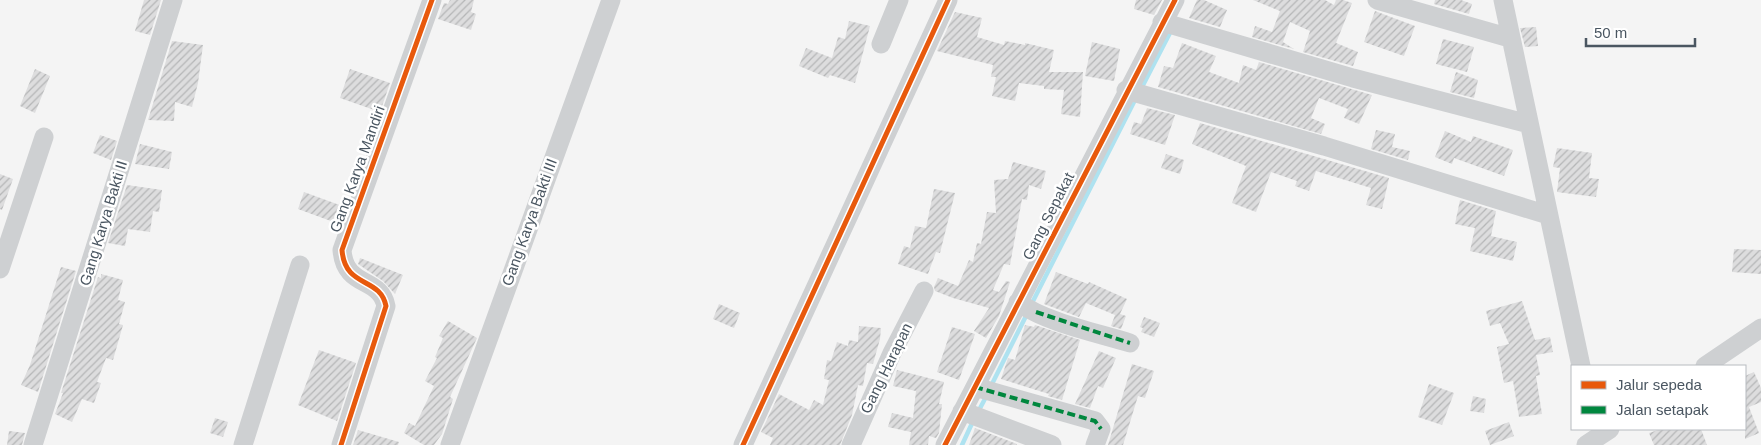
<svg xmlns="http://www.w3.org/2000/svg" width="1761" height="445" viewBox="0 0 1761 445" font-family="Arial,sans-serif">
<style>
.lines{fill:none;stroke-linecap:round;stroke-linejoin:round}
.stream{stroke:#aee2f0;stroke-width:4.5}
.building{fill:url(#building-hatch)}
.minor{stroke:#ced0d2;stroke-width:19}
.quiet{stroke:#00873e;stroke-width:4;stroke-dasharray:8 4;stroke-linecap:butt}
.cycleway-casing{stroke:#fff;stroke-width:8}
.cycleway{stroke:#e8590c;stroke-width:5}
.labels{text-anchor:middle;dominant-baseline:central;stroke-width:5;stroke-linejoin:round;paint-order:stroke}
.street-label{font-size:15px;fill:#4a5661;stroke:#fff}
</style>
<defs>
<pattern id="building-hatch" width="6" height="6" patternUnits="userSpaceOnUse" patternTransform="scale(1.25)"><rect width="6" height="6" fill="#ddddde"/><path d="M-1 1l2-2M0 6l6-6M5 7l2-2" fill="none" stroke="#b5b6b7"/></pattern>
</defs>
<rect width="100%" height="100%" fill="#f4f4f4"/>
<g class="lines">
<path class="stream" d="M1141,89L1172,29
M1031,305L1136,98
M991,386L1027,314
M978,412L987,395
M962,445L974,419"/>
</g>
<path class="building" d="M144,0H161L150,35L135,31Z
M450,0H474L471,12L476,14L471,30L438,19L444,3L448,4Z
M1136,0H1162L1154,15L1134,9Z
M1197,0H1204L1227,10L1220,27L1189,18Z
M1253,0H1325L1334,5L1336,0H1343L1352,3L1336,43L1358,52L1353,66L1303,52L1310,31L1290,22L1283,42L1294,49L1252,37L1255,26L1272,32L1280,11Z
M1435,0H1461L1472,4L1469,14L1434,4Z
M1375,11L1415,26L1404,56L1364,42Z
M955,12L982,18L977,37L1004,45L1005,41L1025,45V43L1054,50L1049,72H1083L1080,117L1061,114L1064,90L1044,89V86L1019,83L1015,101L992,96L996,77H991L993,65L937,51Z
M849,21L870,26L855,83L830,75L828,78L799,66L806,48L832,58L838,37L845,39Z
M1536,27L1538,46L1525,47L1520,28Z
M1443,39L1474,47L1467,72L1436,64Z
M172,41L203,45L198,83L192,107L175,102L174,121L148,120Z
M1092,42L1120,49L1114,81L1085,76Z
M1182,43L1216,56L1209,72L1239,83L1243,65L1256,70L1259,62L1372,95L1359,124L1344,118L1348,109L1319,98L1311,118L1325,124L1321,134L1158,87L1164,66L1173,68Z
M35,69L50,76L35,113L20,106Z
M350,69L390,83L380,112L340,98Z
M1456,72L1478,80L1474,98L1450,92Z
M1147,108L1175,115L1165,145L1130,134L1134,122L1141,124Z
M1200,123L1389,178L1382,209L1366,205L1371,188L1316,171L1309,191L1295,186L1297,181L1271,172L1256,212L1232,203L1246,166L1192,144Z
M1376,130L1395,134L1392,147L1410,151L1408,160L1371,149Z
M1445,131L1471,142L1473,136L1513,150L1504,176L1454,158L1452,164L1435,157Z
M100,135L117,141L111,160L93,153Z
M140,144L172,152L169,169L135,164Z
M1557,148L1592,153L1589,178L1599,179L1596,197L1557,192L1560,168L1553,167Z
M1166,154L1184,160L1180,174L1161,168Z
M1013,162L1046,171L1041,189L1029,185L1027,200L1022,199L1010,265L1004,264L993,290L999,292L1006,281L1010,282L999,316L986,338L974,331L989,308L953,298L935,291L934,287L938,278L958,286L969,260L973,262L977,243L981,244L987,212L996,213L994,180L1008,179Z
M0,174L13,179L2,210L0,209Z
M127,185L162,190L159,212L153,211L150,232L128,229L125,246L108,243Z
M934,189L955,193L940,253L936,252L928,274L898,264L904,246L910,248L915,226L926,228Z
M304,192L345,207L339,224L298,209Z
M1460,200L1496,211L1491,236L1517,242L1513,261L1470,251L1475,228L1455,224Z
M1734,249L1761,250V274L1732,272Z
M360,258L403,275L395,294L383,281L358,264Z
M61,267L76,271L38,392L21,385L30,365Z
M1056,272L1088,284L1089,282L1127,299L1120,314L1126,316L1121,329L1111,326L1115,315L1086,303L1079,317L1044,304Z
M101,274L123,280L118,300L125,302L119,324L123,325L113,360L106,358L97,382L101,383L94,403L82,399L72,422L55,414L63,393H61L98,277L101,278Z
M1522,301L1535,340L1550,337L1553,352L1536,355L1540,375L1536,376L1542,414L1519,417L1513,381L1504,383L1497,347L1509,344L1500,323L1490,326L1486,311Z
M719,304L740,313L734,328L713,319Z
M1144,317L1160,323L1154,337L1141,332L1143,328L1140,327Z
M448,321L477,338L450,397L453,399L442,434L434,445H424L404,433L409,423L415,426L434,386L425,381L437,358L435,357L443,338L439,336Z
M1025,325L1034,327L1035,325L1080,340L1062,400L1048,396L1049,394L1001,379L1008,358L1015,360Z
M859,326L881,328L880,339L873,364L867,363L863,386L858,385L852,415L840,445H770L773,438L761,432L779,394L809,410L814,400L823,405L829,380L824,379L827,360L831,361L837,342L848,346L849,340L858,342Z
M952,327L975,334L959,380L937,372Z
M319,350L356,363L337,421L298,405Z
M1099,351L1116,358L1103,388L1098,386L1090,408L1075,404Z
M1132,364L1154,371L1145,398L1138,396L1123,445H1108Z
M897,370L944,382L939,404H942L939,433L936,438L929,436L928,445H909L911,432L888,427L892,413L913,418L916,391L893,386Z
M1754,372L1761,388V402L1749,407L1759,433L1745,439V376Z
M1429,384L1454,393L1442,425L1418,417Z
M1473,396L1486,399L1484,413L1470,411Z
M215,418L228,422L223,437L210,433Z
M1509,422L1514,436L1490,445L1485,431Z
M975,428L1017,444V445H969Z
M1661,429H1701L1707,445H1654L1649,433Z
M358,430L399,442L398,445H353Z
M9,431L25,433L22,445H7Z"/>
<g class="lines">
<path class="minor" d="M1377,0L1510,38
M1503,0L1581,366
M1162,22L1353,78L1529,124
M881,44L899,0
M1126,90L1324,146L1548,215
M0,269L44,137
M1018,302C1044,322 1098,333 1130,343
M1705,366L1761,328
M975,387L1095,421L1101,429L1095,445
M962,411L1052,445
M33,445L173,0
M243,445L300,265
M341,445L386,306C380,276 345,289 342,250L432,0
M450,445L611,0
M743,445L948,0
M851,445L892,353L924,291
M945,445L1175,0
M1586,445L1610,429"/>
<path class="quiet" d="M1036,312L1130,343
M975,387L1095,421L1101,429"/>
<g class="cycleway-casing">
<path id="cycleway" d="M341,445L386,306C380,276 345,289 342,250L432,0
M743,445L948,0
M945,445L1175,0"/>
</g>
<use href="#cycleway" class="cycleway"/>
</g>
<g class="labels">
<g class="street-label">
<text transform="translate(357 169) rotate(-70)">Gang Karya Mandiri</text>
<text transform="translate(1048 216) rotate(-63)">Gang Sepakat</text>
<text transform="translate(529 222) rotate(-70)">Gang Karya Bakti III</text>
<text transform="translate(103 223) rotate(-73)">Gang Karya Bakti II</text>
<text transform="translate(886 368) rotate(-64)">Gang Harapan</text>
</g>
</g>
<rect x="1571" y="365" width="175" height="65" fill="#ffffff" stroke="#b7bbc0"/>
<rect x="1581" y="381" width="25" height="8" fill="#e8590c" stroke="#b7bbc0"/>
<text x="1616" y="390" font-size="15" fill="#4a5661">Jalur sepeda</text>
<rect x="1581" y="406" width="25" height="8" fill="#00873e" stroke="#b7bbc0"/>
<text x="1616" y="415" font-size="15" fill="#4a5661">Jalan setapak</text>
<path d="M1586 38v8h109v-8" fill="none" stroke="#4a5661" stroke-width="2.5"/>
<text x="1594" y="38" font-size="15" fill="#4a5661" stroke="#ffffff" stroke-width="4" paint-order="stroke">50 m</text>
</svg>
